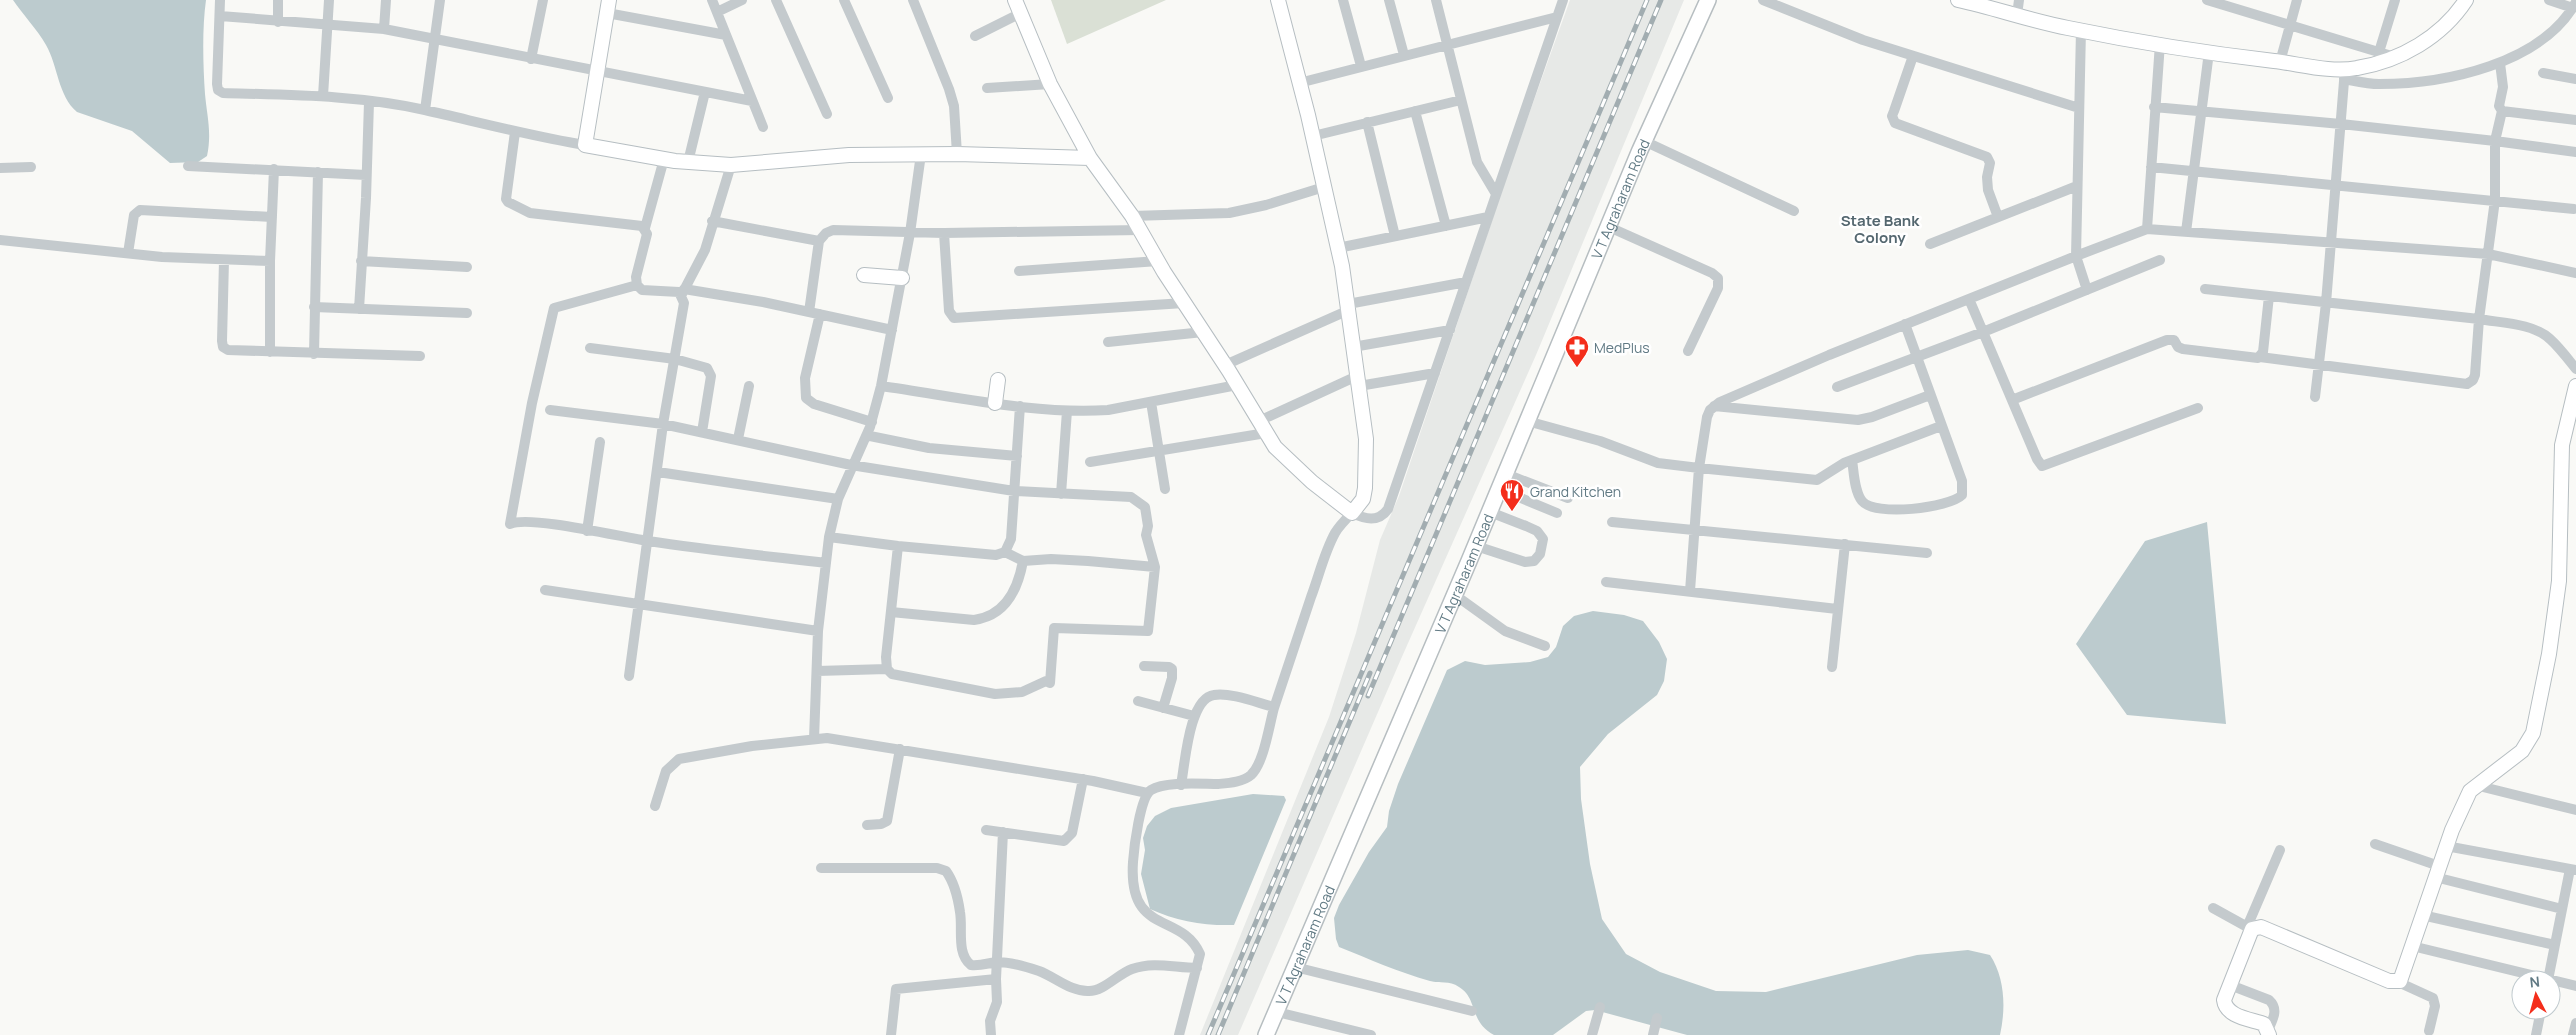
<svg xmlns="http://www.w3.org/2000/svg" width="2576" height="1035" viewBox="0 0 2576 1035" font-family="Manrope,sans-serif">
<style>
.built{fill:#e7e9e7}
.green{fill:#dae0d5}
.water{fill:#bccbce}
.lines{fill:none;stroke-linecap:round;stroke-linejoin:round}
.secondary-casing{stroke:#b6bec2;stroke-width:16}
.primary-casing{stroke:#b7bec1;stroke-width:18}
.street{stroke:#c4cacd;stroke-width:10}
.secondary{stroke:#fff;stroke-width:14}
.primary{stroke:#fff;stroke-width:15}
.rail-casing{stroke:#a2adb1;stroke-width:5}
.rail{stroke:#fff;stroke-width:3;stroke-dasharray:9;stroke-linecap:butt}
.labels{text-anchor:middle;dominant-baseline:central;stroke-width:5;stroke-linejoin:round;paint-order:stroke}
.street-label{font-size:14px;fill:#617a84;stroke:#fff}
.poi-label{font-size:14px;fill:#617a84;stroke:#fff;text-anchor:start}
.neighbourhood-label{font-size:15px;font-weight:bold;fill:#54676f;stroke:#fff}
</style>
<rect width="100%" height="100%" fill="#f9f9f6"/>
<path class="built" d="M1570,0H1684L1536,355L1401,659L1238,1035H1200L1329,717L1356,633L1380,540L1399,496L1511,164Z"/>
<path class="green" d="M1051,0H1166L1067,44Z"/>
<path class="water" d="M13,0H206C202,28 203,65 205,94C207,116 212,133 207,156L198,162L170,163L132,131L77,112C58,96 58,66 46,45C37,29 23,15 13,0Z
M2207,522L2226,724L2127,715L2076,644L2145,541Z
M1593,611L1624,615L1643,621L1659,642L1667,659L1664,681L1657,695L1608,734L1580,767L1581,799L1590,864L1602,919L1626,954L1660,972L1716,991L1766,992L1917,955L1968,950L1990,955C2005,978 2006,1008 2000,1035H1687L1595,1010L1586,1011L1553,1035H1494C1469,1022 1478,998 1459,987C1449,980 1440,984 1430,981C1398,972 1369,959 1339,947L1336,939L1334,918L1339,905L1369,852L1387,827L1389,811L1398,784L1447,670L1465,661L1485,665L1530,662L1548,657L1556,647L1563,626L1574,616Z
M1253,794L1284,796L1286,800L1234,925C1205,926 1176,921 1150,909L1141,874L1145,850L1143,838L1147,826L1155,816L1171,808Z"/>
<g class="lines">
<g class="secondary-casing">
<path id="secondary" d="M609,0L585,145L675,161L731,165L849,155L957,154L1090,158
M1015,0L1050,84L1090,158L1132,216L1164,272L1229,371L1275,447L1312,482L1352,513L1363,499L1365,488L1366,439L1342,266L1308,115L1278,0
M1958,0C1995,8 2031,21 2068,28C2136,42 2205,53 2274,61C2300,64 2331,73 2357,68C2400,61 2442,37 2466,0
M864,275L902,278
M995,403L998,380
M2269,1035L2264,1024C2250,1019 2226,1017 2224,1000L2252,929L2261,927L2389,981H2400L2452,830L2470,791L2522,751L2533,733L2549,654L2559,581L2562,445L2576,386"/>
</g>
<g class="primary-casing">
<g id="primary">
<path id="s1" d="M1266,1035L1469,561L1640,150L1708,0"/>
</g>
</g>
<path class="street" d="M220,0L217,84L218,90L223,93C290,95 359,95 425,110C478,122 531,136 585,145
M278,0V22
M712,0L763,127
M776,0L827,114
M844,0L888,98
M913,0L949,89L954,106L957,154
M1343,0L1361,66
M1389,0L1404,55
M1436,0L1477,162L1496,194
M1763,0L1863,40L2079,108
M2207,0L2395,57
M2549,0L2573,8
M717,12L742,0
M607,13L726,35
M2017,15L2019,0
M220,16L384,29L752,101
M384,29L386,0
M975,36L1021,13
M2379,52L2395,0
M1913,56L1894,111L1892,116L1895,123L1987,157L1990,163L1987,177L1988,190L1998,217
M531,59L543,0
M2280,62L2297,0
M2500,63L2503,87L2499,106L2502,111L2576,120
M2543,73L2576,79
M2344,79C2355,81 2368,84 2379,84C2445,84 2542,64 2576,2
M1299,83L1557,17
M987,88L1050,84
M323,96L329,0
M2154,107L2341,124L2495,141V200L2479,319L2205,289
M425,110L440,0
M1415,111L1446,226
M2502,111L2495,141L2576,152
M1367,122L1395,236
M515,132L506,199L508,202L530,213L642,226L647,234L636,277L637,285L642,290L679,292L684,303L663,424L629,676
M1313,136L1461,100
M1644,141L1794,211
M688,162L705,92
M188,166L366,175
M2151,167L2574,209
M0,168L31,167
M1132,216L1229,213L1266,205L1324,187
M712,221L819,241
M1609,227L1712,273L1718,278V288L1688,351
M645,228L664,159
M2147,229L2488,254L2576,273
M2186,232L2209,52
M944,233L949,311L954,318L1184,303
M0,240L162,257L270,261
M1930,244L2077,186
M1338,248L1488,217
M128,253L134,215L140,210L272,217
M224,260L222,341L223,347L228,350L420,356
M361,261L467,267
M1019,271L1158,261
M684,289L763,302L892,330
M2087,290L2076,256L2147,229L2160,43
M682,294L705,250L731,165
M1969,299L2037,459L2042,466L2198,408
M1348,304L1466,282
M314,307L467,313
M359,309L366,198L369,102
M809,312L819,241L826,233L833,230L944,233L1140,230
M820,314L805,378L806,398L814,404L872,422
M1108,342L1203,332
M1353,347L1450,330
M590,348L675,359L707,368L711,376L702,432
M270,352V261L274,169
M314,354L318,172
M2260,357L2467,384L2473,380L2475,375L2479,319C2501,323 2533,323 2550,339C2560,348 2568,359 2576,369
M1225,365L1349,310
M881,386C953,396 1036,415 1108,410L1237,385
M1359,386L1435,373
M1837,387L1983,332L2160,260
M2315,397L2326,303L2345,69
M2012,400L2167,340H2174L2178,347L2183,349L2258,358L2263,352L2269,296
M1151,402L1165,489
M1714,406L1858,420L1872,417L1930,395
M550,410L663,424L851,465L1014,491L1131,497L1145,507L1148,526L1146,535L1155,567L1148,631L1054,628L1050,683L1046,681L1022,692L995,694L892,674L887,669L886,657L898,546
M1259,421L1357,376
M1527,421L1600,441L1658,463L1699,468L1707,417L1710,410L1720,402L1829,355L2076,256L2081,30
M870,436L929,448L1017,456
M738,439L749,386
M1852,460C1854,472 1854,491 1862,501C1875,517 1949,508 1962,495V481L1905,324
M1090,462L1266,433
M658,472L838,499
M1506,474L1568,498
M1499,489L1557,513
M1061,494L1067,411
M1612,522L1927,553
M510,524C529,515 621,537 648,541C707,550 766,556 826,563
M510,524L532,403L554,308L637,285
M587,531L600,442
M829,537L898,546L996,555L1005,552L1011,539L1020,406
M1476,546L1525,562L1534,561L1540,554L1543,539L1537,531L1526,526L1490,512
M1005,552L1023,561L1051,559L1088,561L1155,567
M1606,582L1837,609
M545,590L818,631
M1690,591L1699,468L1817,480L1844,463L1941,426
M1455,595L1505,631L1545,646
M891,612L974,620C1005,616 1018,589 1023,561
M1144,666L1169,667L1172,669V678L1163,708
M1832,667L1845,544
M817,671L887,669
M1138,701L1194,716
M814,739L818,631L829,537L838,499L870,427L881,386L910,233L921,154
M1181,785C1185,764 1189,698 1214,695C1230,692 1258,703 1274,707
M2475,785L2576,810
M655,806L666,771L679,759L752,746L827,738L1093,781L1147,793
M867,825L881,824L887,821L900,749
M986,830L1064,841L1072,833L1083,779
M2375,844L2439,866
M2446,846L2576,870
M821,868H937L946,871C954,882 958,898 960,912C963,929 956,953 971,965C981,966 988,963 997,962C1010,962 1027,967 1039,971C1055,977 1071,992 1089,991C1104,991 1118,974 1132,969C1154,961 1175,968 1197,968
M2435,877L2562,909
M2213,908L2251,929
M2422,915L2555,945
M2247,927L2280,850
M2412,946L2576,986
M1295,967L1472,1011
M2548,980L2570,869
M2398,982L2433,998L2435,1006L2429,1031
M2230,985L2269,1000C2279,1009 2273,1019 2268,1030
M1277,1012L1371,1035
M891,1035L896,989L996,979L1003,832
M991,1035L990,1021L997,1002L996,979
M1179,1035L1200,954C1181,911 1128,937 1133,862C1134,848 1140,797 1151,790C1165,781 1201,784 1218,784C1229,783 1243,782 1251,775C1264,763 1269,726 1274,708C1286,671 1299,634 1311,597C1319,576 1324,553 1335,533C1339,526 1346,519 1352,513C1365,519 1378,523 1388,509L1563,0
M1592,1035L1600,1007
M1653,1035L1657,1018
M2536,1035L2541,1010
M2573,1035L2576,1023"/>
<use href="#secondary" class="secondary"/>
<use href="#primary" class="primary"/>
<g class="rail-casing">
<path id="rail" d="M1368,696L1661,0
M1208,1035L1647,0
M1218,1035L1370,673"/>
</g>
<use href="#rail" class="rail"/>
</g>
<defs>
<g id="pharmacy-pin" transform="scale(1.25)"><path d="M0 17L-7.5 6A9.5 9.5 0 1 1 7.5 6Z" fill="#f42e1b" stroke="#fff"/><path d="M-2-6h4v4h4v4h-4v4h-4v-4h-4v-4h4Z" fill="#fff"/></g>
<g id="restaurant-pin" transform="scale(1.25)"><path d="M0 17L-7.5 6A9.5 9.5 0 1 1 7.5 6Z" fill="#f42e1b" stroke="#fff"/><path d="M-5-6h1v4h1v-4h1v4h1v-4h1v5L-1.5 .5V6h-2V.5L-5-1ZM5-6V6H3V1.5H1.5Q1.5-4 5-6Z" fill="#fff"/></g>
</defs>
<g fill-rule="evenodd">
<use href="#pharmacy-pin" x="1577" y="347"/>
<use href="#restaurant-pin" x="1512" y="491"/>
</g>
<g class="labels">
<g class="street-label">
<text stroke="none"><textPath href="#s1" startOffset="908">V T Agraharam Road</textPath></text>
<text stroke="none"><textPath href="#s1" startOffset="502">V T Agraharam Road</textPath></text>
<text stroke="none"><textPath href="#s1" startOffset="98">V T Agraharam Road</textPath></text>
</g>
<g class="poi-label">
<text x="1594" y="347">MedPlus</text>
<text x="1530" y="491">Grand Kitchen</text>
</g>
<g class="neighbourhood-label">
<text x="1880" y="220">State Bank<tspan x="1880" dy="17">Colony</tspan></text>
</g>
</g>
<g transform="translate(2536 995) rotate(354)"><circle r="24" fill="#ffffff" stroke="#c0cace"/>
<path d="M0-4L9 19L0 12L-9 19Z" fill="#f42e1b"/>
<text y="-8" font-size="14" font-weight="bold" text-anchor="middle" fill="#617a84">N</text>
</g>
</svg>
